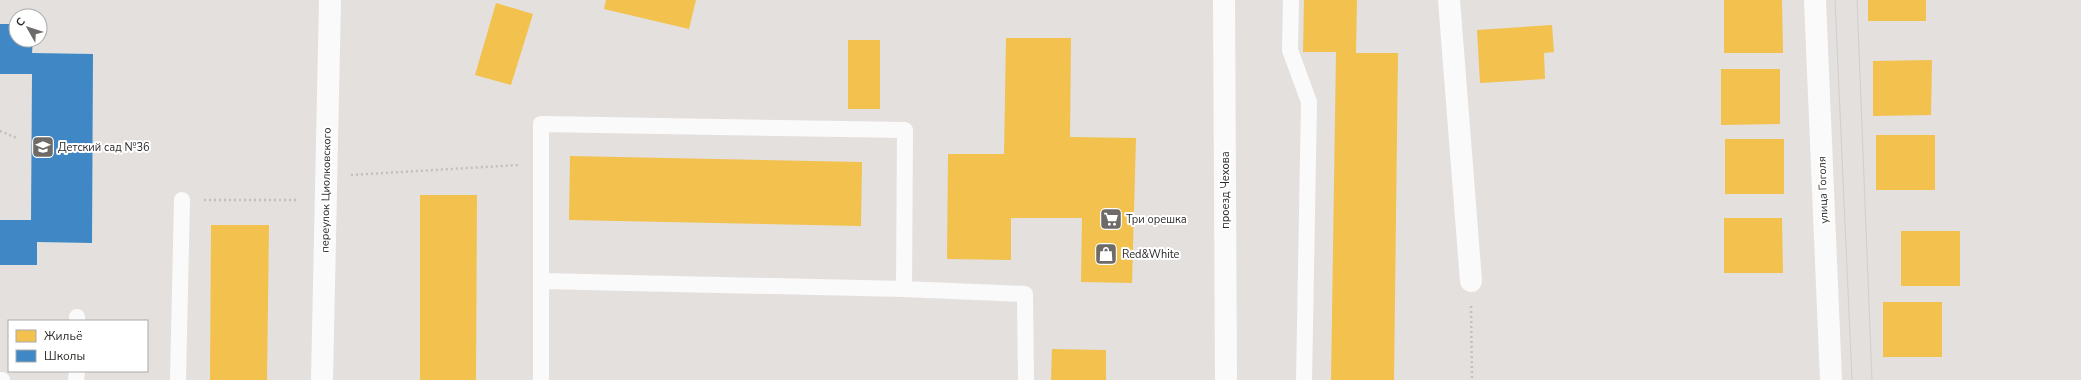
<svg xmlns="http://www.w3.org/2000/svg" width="2081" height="380" viewBox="0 0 2081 380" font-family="'Nunito Sans',sans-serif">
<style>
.homes{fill:#f2c14e}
.schools{fill:#3f88c5}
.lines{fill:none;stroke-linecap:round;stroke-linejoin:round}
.path{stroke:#c2c0bf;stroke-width:2.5;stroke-dasharray:2 3;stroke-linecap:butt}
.lane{stroke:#fbfafa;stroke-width:16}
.street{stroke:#fbfafa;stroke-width:22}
.secondary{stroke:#fbfafa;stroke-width:22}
.tram{stroke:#d0cece;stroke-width:1}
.labels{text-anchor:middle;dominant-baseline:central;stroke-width:4;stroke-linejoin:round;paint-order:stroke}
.poi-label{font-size:11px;fill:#2d2a28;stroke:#fff;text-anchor:start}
.street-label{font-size:11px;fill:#2d2a28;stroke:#fff}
</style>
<rect width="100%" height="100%" fill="#e4e0de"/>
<path class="homes" d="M606,0H696L689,29L604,9Z
M1304,0H1357L1356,53H1398L1394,380H1331L1336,52H1303Z
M1724,0H1782L1783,53H1724Z
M1868,0H1926V21H1868Z
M496,3L533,14L511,85L475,75Z
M1552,25L1554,52L1544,53L1545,79L1480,83L1477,30Z
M1006,38H1071L1070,137L1136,138L1132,283L1081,282L1082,218H1011V260L947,259L948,154H1004Z
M848,40H880V109H848Z
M1932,60L1931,115L1873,116V61Z
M1721,69H1780V124L1721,125Z
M1876,135H1935V190H1876Z
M1725,139H1784V194H1725Z
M570,156L862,162L861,226L569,220Z
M420,195H477L476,380H420Z
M1724,218H1782L1783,273H1724Z
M211,225H269L267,380H210Z
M1901,231H1960V286H1901Z
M1883,302H1942V357H1883Z
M1052,349L1106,350V380H1051Z"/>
<path class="schools" d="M0,24H16V40H33L32,53L93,54L92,243L37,242V265H0V220H31L32,74H0Z"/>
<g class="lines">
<path class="path" d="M0,131L17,138
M351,175L518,165
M204,200H299
M1471,306L1472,380"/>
<path class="lane" d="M1291,0L1290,50L1309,102L1304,380
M541,281L904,289L1025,294L1026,380
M77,321V317
M0,380H2
M76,380L77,371
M178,380L182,200
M541,380V124L905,130L904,289"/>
<path class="street" d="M1449,0L1471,281
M1815,0L1831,380
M322,380L330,0"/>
<path class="secondary" d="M1224,0L1226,380"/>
<path class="tram" d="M1835,0L1852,380
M1857,0L1872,380"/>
</g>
<defs>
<g id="school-square" transform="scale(1.15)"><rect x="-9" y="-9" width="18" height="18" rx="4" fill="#6d6a68" stroke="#fff"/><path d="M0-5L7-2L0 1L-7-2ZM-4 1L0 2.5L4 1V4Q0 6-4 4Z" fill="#fff"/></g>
<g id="supermarket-square" transform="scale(1.15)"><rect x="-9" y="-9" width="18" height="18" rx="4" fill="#6d6a68" stroke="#fff"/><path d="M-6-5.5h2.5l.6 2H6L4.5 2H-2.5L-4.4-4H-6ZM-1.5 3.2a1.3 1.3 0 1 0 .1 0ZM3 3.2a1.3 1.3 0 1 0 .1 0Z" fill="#fff"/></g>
<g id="shop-square" transform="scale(1.15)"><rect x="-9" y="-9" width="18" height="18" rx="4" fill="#6d6a68" stroke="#fff"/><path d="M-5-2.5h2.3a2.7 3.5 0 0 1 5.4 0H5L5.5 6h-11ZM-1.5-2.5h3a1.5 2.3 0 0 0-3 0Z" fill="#fff"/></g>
</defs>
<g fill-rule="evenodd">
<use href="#school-square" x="43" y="147"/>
<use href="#supermarket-square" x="1111" y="219"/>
<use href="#shop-square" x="1106" y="254"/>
</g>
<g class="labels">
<g class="poi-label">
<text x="58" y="147">Детский сад №36</text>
<text x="1126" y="219">Три орешка</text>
<text x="1122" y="254">Red&amp;White</text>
</g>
<g class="street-label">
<text transform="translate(326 190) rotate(-89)">переулок Циолковского</text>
<text transform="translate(1225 190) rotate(-90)">проезд Чехова</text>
<text transform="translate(1823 190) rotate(-92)">улица Гоголя</text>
</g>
</g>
<rect x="8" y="320" width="140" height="52" fill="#ffffff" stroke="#abaaa9"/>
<rect x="16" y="330" width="20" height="12" fill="#f2c14e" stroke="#abaaa9"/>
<text x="44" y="340" font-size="12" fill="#2d2a28">Жильё</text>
<rect x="16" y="350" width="20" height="12" fill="#3f88c5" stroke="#abaaa9"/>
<text x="44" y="360" font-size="12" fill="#2d2a28">Школы</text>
<g transform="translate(28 28) rotate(309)"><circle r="19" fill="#ffffff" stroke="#abaaa9"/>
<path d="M0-3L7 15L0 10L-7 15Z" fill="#6d6a68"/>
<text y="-6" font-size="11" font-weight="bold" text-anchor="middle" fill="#2d2a28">С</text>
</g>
</svg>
